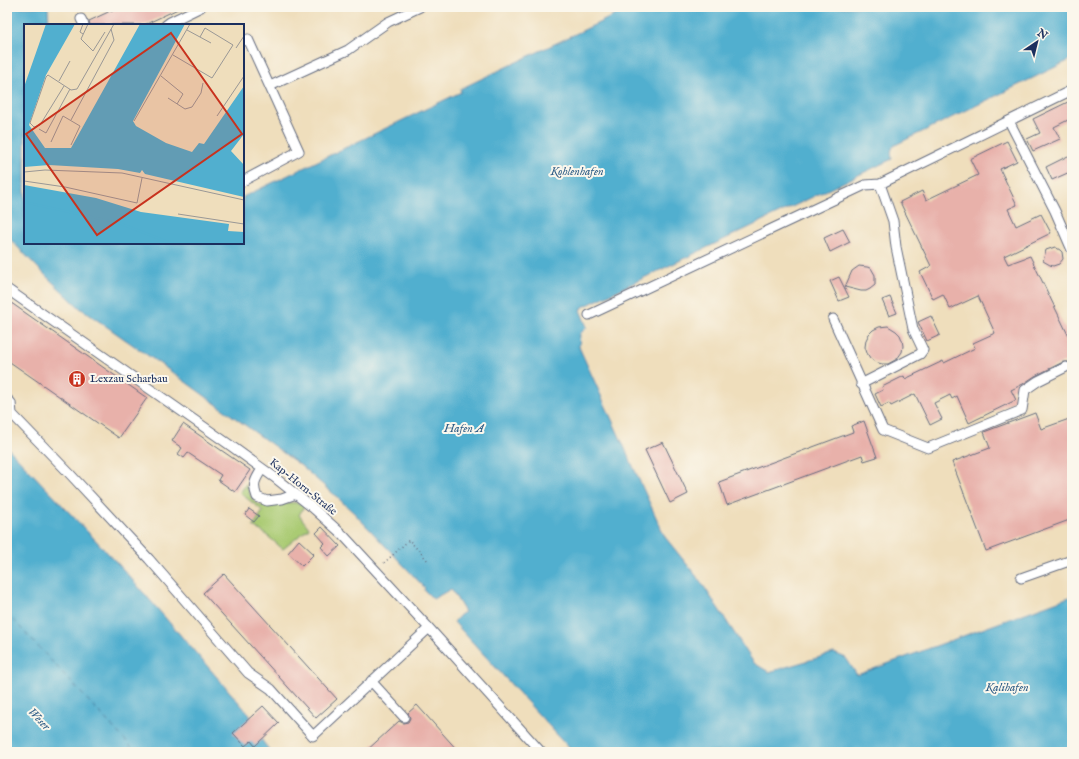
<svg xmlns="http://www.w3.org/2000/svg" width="1079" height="759" viewBox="0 0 1079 759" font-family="'IM FELL English',serif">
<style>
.green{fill:#aacb73;stroke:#627d68}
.water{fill:#51afcf;stroke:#366f96}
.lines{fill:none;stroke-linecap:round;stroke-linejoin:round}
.ferry{stroke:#2e5c86;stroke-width:1;stroke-dasharray:5 4;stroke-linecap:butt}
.building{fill:#e8b1aa}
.minor-casing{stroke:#656c7f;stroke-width:11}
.path{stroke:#656c7f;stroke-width:1.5;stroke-dasharray:1 3;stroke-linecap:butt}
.minor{stroke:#fff;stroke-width:9}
.labels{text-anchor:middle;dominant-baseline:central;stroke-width:4;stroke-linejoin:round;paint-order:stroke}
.poi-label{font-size:11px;fill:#1b2f5e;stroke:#fbf7ec;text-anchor:start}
.street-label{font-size:11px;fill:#1b2f5e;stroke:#fbf7ec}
.water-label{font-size:12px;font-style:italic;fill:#2e5c86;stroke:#fbf7ec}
.inset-river{fill:none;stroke:#51afcf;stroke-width:2}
.inset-road{fill:none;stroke:#9a9896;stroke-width:1}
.view{fill:#c8321e;fill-opacity:0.15;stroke:#c8321e;stroke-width:2}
.inset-edge{fill:none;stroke:#1b2f5e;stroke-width:2}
</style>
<rect width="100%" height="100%" fill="#fbf7ec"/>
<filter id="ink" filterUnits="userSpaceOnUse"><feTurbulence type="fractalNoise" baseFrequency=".025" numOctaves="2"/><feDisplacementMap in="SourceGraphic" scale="8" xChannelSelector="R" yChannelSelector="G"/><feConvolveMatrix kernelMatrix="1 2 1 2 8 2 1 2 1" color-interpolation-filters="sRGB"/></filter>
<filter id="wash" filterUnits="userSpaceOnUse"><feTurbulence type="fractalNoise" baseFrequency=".012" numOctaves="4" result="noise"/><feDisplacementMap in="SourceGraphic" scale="16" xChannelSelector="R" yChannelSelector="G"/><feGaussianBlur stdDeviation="0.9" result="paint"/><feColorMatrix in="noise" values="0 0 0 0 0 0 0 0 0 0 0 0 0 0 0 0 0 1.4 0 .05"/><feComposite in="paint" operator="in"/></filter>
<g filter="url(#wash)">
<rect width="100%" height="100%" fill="#efdebc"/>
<path class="green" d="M246,484C253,506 260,508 281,504C286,503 292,502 297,503C300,503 302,505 304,507L299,515L309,528L283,549L264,533L253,526L263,511L240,493Z"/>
<path class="water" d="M7,7H48L49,25H25V243H243V197L461,92L460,89L632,7H1072V59L893,146L891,152L892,159L583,307L580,310L587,327L580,334L579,347L665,537L701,582L754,663L769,672L834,653L846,658L857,675L1072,596V752H573L454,622L460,615L465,612L451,589L433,599L424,590L425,588L354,513L337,497L300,465L176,375L80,308L47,277L7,236Z
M7,447L122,568L249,714L263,742L271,752H7Z"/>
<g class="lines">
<path class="ferry" d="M7,613L136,752"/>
</g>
<g id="blocks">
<path class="building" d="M119,7H182L144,25H90L89,21Z
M1072,100V118L1054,127L1060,139L1033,151L1027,139L1040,133L1033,119Z
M1007,141L1017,161L1000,169L1017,205L1008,209L1016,226L1041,214L1051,233L1004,256L1008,264L1030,256L1072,343V361L1069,362H1063L1035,376L1023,384L1011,390L1016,400L969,423L957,396L952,399L950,395L934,403L942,419L930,425L915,394L891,406L889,403L881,407L875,394L883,390L882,387L904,376L905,379L943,361L944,363L975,348L973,343L995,333L978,296L950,309L943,294L933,299L920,272L931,266L900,202L922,191L926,200L978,175L970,159Z
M1072,154V171L1052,180L1046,167Z
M843,229L850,242L830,252L824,238Z
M1055,247L1060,250L1062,252L1063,259L1059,264L1053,266L1050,265L1043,261L1046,250Z
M859,266L867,267L871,268L875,275V285L870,289L866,291H861L845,287L852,271Z
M839,277L849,297L839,301L830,281Z
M890,297L897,313L889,316L882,300Z
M7,300L147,398L119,438L7,360Z
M931,316L940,335L927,341L918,322Z
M888,326L896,331L900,335L902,340L903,346L902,352L897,359L888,364H882L875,362L870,358L867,353L865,347L866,340L869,334L873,330L879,327Z
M1035,413L1041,429L1072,418V519L986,551L952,462L990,448L984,432Z
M864,421L877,457L864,461L862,455L727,505L719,482L853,432L851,426Z
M183,424L250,470L235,492L218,480L221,475L188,453L184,458L178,454L182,448L172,441Z
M663,442L688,494L670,503L645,450Z
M249,509L259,516L254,522L245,515Z
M322,527L340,546L329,556L321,547L325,543L316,533Z
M299,540L314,554L302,566L288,553Z
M224,574L337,699L316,718L203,593Z
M417,705L459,752H365L399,721L403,723L408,722L410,718L408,713Z
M263,706L279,723L255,746L251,741L245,746L233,733Z"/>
</g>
</g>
<g filter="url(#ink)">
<use href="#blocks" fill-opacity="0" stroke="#656c7f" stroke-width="1"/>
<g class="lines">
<g class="minor-casing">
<path id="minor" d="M81,19L84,25
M166,25L170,22L201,7
M243,41L248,39L299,151L243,181
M270,86L348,50L388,22L420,7
M1009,121L1055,211L1072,250
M7,289L227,443L274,477L313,508L343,535L429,628L541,752
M589,315L865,185L880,184L1072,90
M833,319L883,430L928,448L1022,410L1025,390L1038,381L1066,367
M861,384L920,354L923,350L913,329L896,247L893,221L880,184
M7,399L11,403L12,414L70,474L149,559L248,673L271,689L313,736L429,628
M262,469C255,480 252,484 257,497L267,501L282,499L296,494
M1021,578L1072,560
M371,681L404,717"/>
</g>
<path class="path" d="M384,563L409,540L428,561"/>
<use href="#minor" class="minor"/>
</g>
</g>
<defs>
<g id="building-disc" transform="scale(0.9)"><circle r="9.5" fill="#c8321e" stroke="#fbf7ec"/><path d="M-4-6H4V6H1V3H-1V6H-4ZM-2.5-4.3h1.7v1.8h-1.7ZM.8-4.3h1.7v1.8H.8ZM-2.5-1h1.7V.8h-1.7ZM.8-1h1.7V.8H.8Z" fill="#fff"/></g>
</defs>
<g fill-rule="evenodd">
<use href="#building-disc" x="77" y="379"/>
</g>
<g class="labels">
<g class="poi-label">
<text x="90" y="379">Lexzau Scharbau</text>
</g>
<g class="street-label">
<text transform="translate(303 487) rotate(39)">Kap-Horn-Straße</text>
</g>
<g class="water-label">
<text x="577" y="171">Kohlenhafen</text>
<text x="464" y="428">Hafen A</text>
<text x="1007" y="687">Kalihafen</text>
<text transform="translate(39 719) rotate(46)">Weser</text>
</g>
</g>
<g transform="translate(24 24)">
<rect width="220" height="220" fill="#efdebc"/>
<path d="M22,0H51L22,51L5,101L21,124H47L116,0H161L109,97L112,102L142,119L168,128L175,119L180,120L220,62V110L207,127L220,141V173L121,150L118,146L116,149L94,145L25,141L0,143V63ZM0,161L72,174L117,188L205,200L204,207L220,208V220H0Z" fill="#51afcf"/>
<path class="inset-river" d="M0,178L95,199L149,220"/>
<path class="inset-road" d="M59,0L56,8L59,10M64,0L57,15L69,27L81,8M163,6L187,19M212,24L220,12M149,31L188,54L209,21L181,4L176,13M137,52L159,70L153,80M35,57L46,37M40,62L16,101L10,103L6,99L22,53L24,51L47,66L53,65L90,0M144,74L161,85L168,83L177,69L179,59M193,92L220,52M47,96L90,16L87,5M110,97L166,0M15,105L22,109L46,65M27,118L39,92L56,102L47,121M0,148L21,146L98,149L220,176M0,157L41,163L113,179L118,154M154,190L220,200"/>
<path class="view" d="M147,9L218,110L73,211L2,110Z"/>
<rect width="220" height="220" class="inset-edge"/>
</g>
<rect width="1079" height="759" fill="none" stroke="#fbf7ec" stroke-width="24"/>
<g transform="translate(1037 42) rotate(35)" stroke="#fbf7ec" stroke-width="3" paint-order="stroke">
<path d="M0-3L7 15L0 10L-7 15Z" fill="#1b2f5e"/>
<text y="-6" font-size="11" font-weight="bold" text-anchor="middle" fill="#1b2f5e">N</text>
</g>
</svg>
